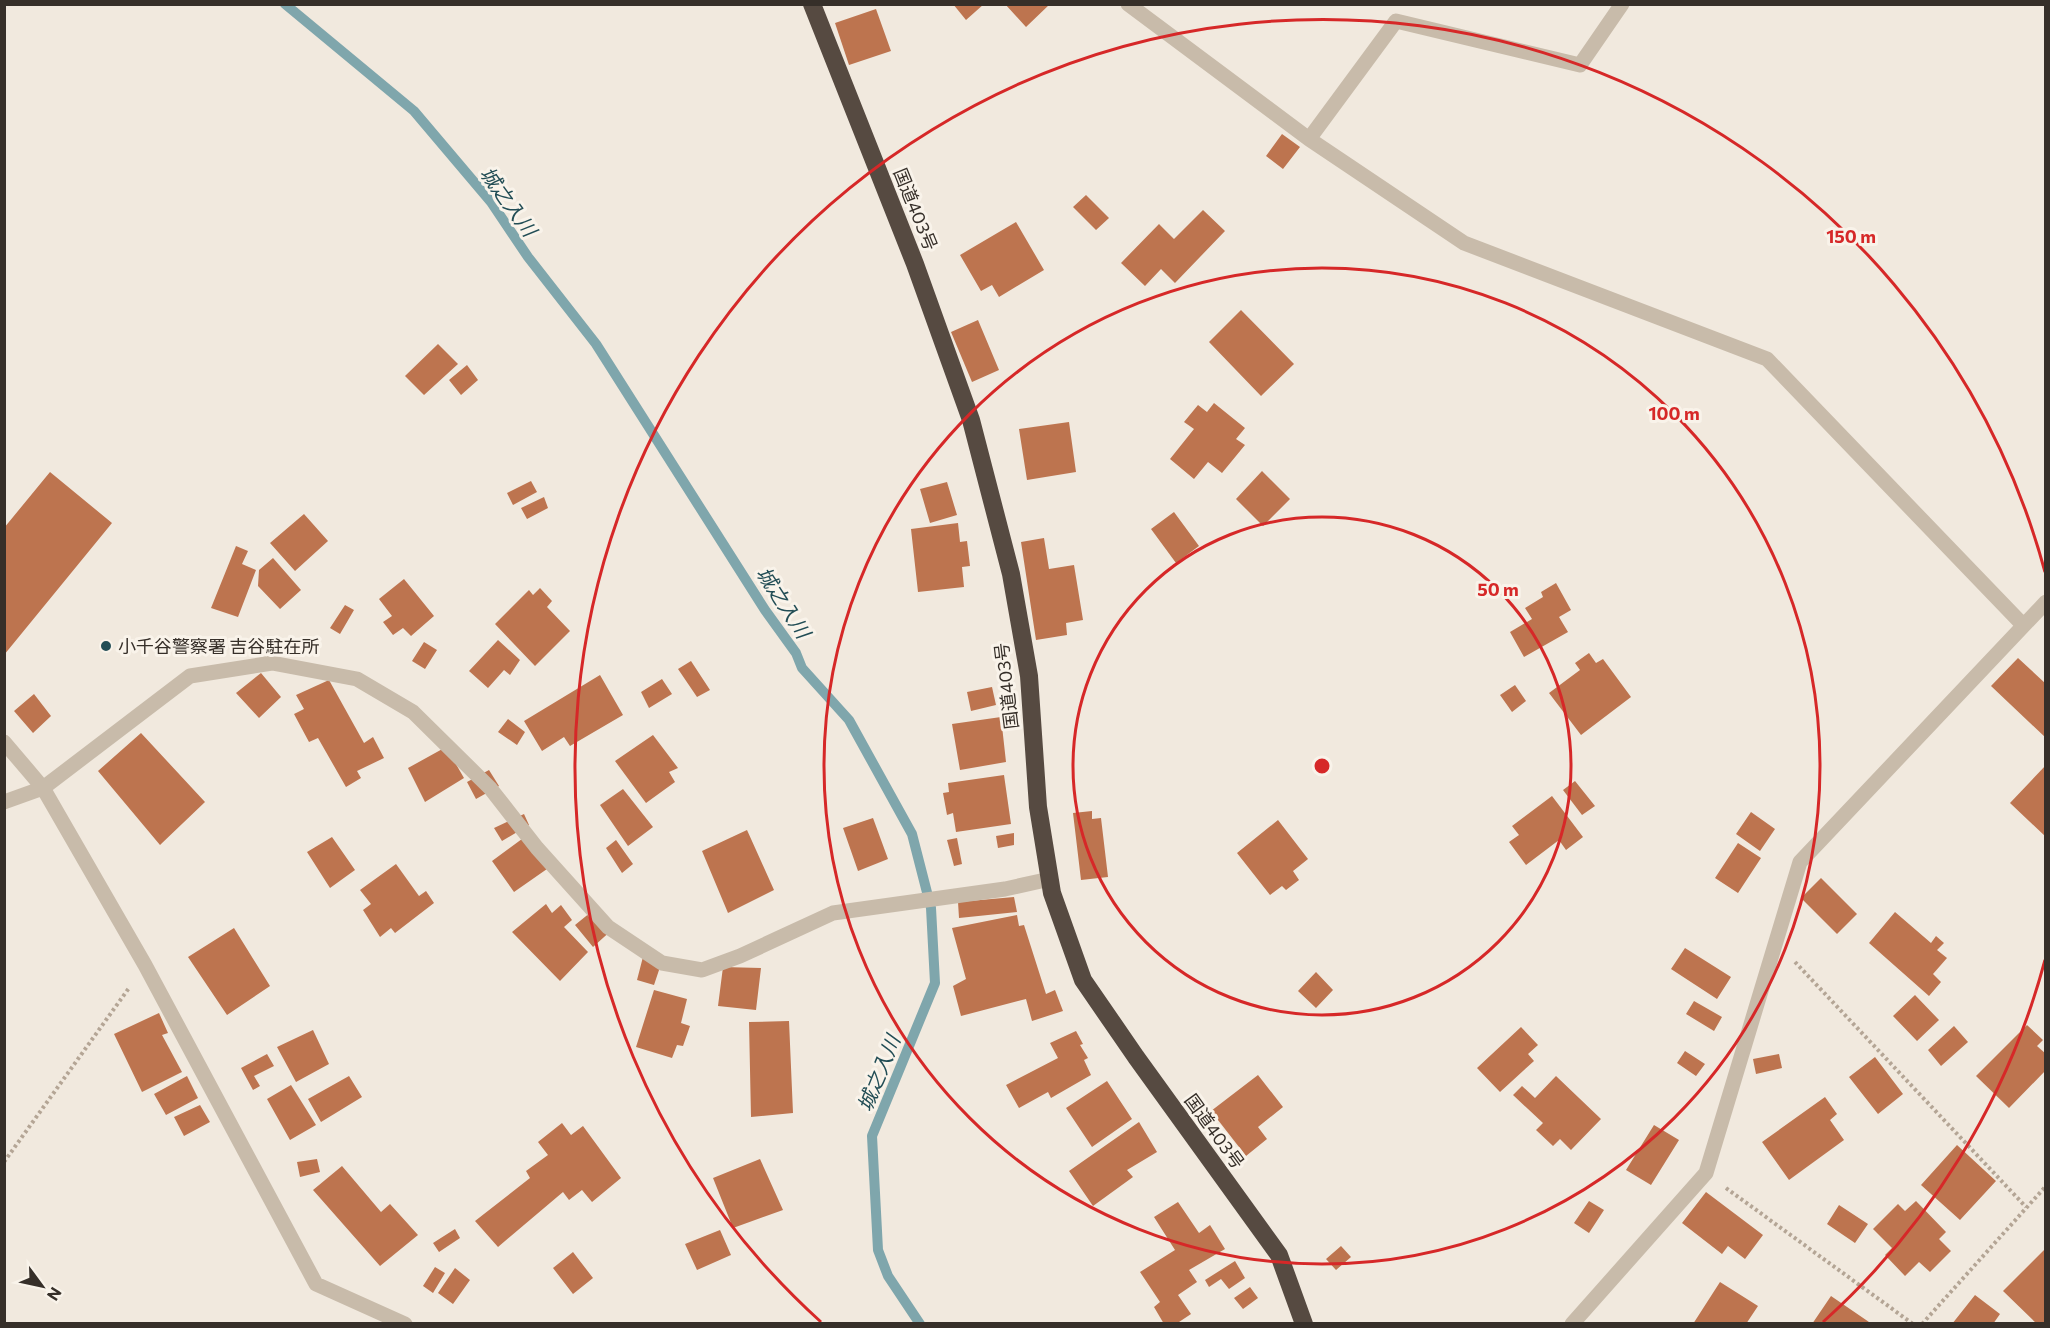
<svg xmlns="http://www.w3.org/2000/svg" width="2050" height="1328" viewBox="0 0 2050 1328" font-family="Commissioner,'Noto Sans JP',sans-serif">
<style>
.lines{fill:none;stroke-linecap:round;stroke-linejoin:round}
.stream{stroke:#7fa6ac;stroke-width:10}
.building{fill:#bd744f}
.path{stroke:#b4a595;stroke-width:4;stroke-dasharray:3 3;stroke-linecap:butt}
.street{stroke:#c8bbaa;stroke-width:15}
.highway{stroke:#564a41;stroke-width:18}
.ring{fill:none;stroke:#d62828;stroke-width:3}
.poi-dot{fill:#224d55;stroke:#f9f3ea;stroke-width:2}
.labels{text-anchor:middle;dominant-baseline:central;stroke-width:6;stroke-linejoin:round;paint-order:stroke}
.street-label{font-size:18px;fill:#362f29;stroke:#f9f3ea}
.poi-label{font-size:18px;fill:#362f29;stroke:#f9f3ea;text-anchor:start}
.water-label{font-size:20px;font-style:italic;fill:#224d55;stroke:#f9f3ea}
.centre{fill:#d62828;stroke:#f9f3ea;stroke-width:3}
.ring-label{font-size:18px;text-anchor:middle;font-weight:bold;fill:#d62828;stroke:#f9f3ea;stroke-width:6;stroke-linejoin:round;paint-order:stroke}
</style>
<rect width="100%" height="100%" fill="#f1e9de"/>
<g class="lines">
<path class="stream" d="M285,4L414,111L491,202L528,257L596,344L765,610L796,653L802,668L849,720L912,834L931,908L935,983L872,1136L878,1250L888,1276L920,1324"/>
</g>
<path class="building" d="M953,4H984L966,20Z
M1005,4H1050L1026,27Z
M876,9L891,51L849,65L835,23Z
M1282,134L1300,147L1283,169L1266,156Z
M1086,195L1109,218L1096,230L1073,207Z
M1203,210L1225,231L1175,283L1161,269L1145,286L1121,263L1159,224L1174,239Z
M1016,222L1044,270L999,297L992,285L981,291L960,255Z
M1241,310L1294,364L1261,396L1209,342Z
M978,320L999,370L972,382L951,332Z
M438,344L458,364L424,395L405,376Z
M467,365L478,380L461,395L449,380Z
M1214,403L1245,428L1236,439L1245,445L1222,473L1208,462L1194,479L1170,459L1194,429L1184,422L1198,405L1207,412Z
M1069,422L1076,472L1027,480L1019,429Z
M1262,471L1290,499L1263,526L1236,499Z
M50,472L112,523L4,655V528Z
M531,481L537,492L513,505L507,493Z
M947,482L957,515L930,523L920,489Z
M544,497L548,508L527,519L521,508Z
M1174,512L1199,546L1176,563L1151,529Z
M304,514L328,541L295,571L270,543Z
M958,523L960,542L967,541L970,566L962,567L964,587L918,592L911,529Z
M1044,538L1049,569L1074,565L1083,620L1066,623L1067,635L1036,640L1021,542Z
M236,546L248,551L242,564L256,570L238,617L211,608Z
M273,558L301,590L280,609L258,586L259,570Z
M404,579L434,616L411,636L403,628L393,635L383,622L392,616L379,599Z
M1556,583L1571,610L1559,617L1568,632L1524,657L1510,632L1532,619L1525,608L1543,597L1541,592Z
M540,588L552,601L547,607L570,631L535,666L495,624L529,590L533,595Z
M345,605L354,610L340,634L330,628Z
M498,640L520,660L510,675L504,670L488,688L469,671Z
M424,642L437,650L425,669L412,661Z
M1589,653L1596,663L1603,659L1631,697L1581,735L1549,693L1580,670L1575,663Z
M2018,658L2046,684V738L1991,686Z
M691,661L710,690L697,697L678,669Z
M261,673L281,697L259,718L236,693Z
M600,675L623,715L570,746L564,737L542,751L524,721Z
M662,679L672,694L649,708L641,692Z
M329,680L364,743L373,737L384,758L357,771L361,778L346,787L318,738L309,742L294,714L304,709L296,695Z
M1515,685L1526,701L1512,712L1500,695Z
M992,687L996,705L971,711L967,692Z
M34,694L51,716L33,733L14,711Z
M1001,717L1006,762L960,770L952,724Z
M508,719L525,732L517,745L498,732Z
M141,733L205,802L160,845L98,771Z
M653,735L678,768L669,772L675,782L646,803L615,761Z
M446,747L464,778L425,802L408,768Z
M2046,765V837L2010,803Z
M489,770L499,786L476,799L467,782Z
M1004,775L1011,824L956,832L953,813L947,815L943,793L949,792L948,783Z
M1575,781L1595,806L1582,815L1563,790Z
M623,789L653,827L628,846L600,805Z
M1552,796L1583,837L1566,850L1559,840L1526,865L1509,842L1519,835L1512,826Z
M1092,811V819L1101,818L1108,877L1081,880L1073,813Z
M1751,812L1775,829L1760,851L1736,834Z
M524,814L529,825L502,841L494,828Z
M873,818L888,859L858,871L843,828Z
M1278,820L1308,859L1293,871L1299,880L1286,890L1282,886L1270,895L1237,853Z
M747,830L774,890L728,913L702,851Z
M1014,833V845L998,848L996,836Z
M526,836L557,862L514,892L492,861Z
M332,837L355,870L330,888L307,852Z
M957,838L962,864L954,866L947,840Z
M616,840L633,864L622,873L606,848Z
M1738,843L1761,858L1738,893L1715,878Z
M396,864L419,896L426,891L434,903L395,933L391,928L380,937L363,910L371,904L360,890Z
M1821,878L1857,914L1837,934L1801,898Z
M1014,897L1017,912L959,918L958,902Z
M546,904L552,913L561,905L572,920L564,927L588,952L560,981L512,932Z
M596,908L614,928L593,947L575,925Z
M1895,912L1931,943L1936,936L1944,943L1937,950L1947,958L1933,974L1941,982L1929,996L1869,943Z
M1017,915L1019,926L1024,925L1046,994L1055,990L1063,1011L1032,1021L1026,999L961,1016L953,986L966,979L952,928Z
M234,928L270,986L227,1015L188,957Z
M1685,948L1731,977L1717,999L1671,969Z
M644,953L663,958L654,985L637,980Z
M723,967L761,968L756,1010L718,1006Z
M1316,972L1333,990L1316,1008L1298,991Z
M654,990L687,999L681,1023L690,1026L683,1046L677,1045L672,1058L636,1047Z
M1915,995L1939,1020L1917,1041L1893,1016Z
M1694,1001L1722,1017L1714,1031L1686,1014Z
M159,1013L168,1033L162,1035L182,1072L142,1092L114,1034Z
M789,1021L793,1113L751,1117L749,1022Z
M2027,1025L2043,1040L2037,1046L2046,1054V1070L2009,1108L1976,1076Z
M1954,1026L1968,1042L1941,1066L1928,1050Z
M1521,1027L1538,1045L1528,1054L1534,1061L1500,1092L1477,1068Z
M313,1030L329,1064L296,1082L277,1047Z
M1076,1031L1083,1044L1080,1045L1088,1058L1084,1060L1091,1075L1051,1098L1048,1092L1019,1108L1006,1085L1058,1058L1050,1043Z
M1685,1051L1705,1064L1696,1076L1677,1063Z
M267,1054L274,1066L254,1076L260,1086L253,1090L241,1068Z
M1779,1054L1782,1068L1756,1074L1753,1059Z
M1875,1057L1903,1094L1878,1114L1849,1077Z
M1258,1075L1283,1107L1258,1127L1267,1139L1246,1156L1211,1111Z
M187,1076L198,1098L166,1115L154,1094Z
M349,1076L362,1097L321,1122L308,1099Z
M1556,1076L1601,1119L1571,1150L1560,1139L1553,1146L1536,1130L1543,1123L1513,1095L1522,1086L1535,1098Z
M1107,1081L1132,1119L1092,1147L1066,1108Z
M291,1085L316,1125L290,1140L267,1099Z
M1825,1097L1837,1114L1830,1120L1844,1140L1789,1180L1762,1142Z
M200,1105L210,1122L184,1136L174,1117Z
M1139,1122L1157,1152L1127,1170L1133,1177L1093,1206L1069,1171Z
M562,1123L571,1135L583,1126L621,1178L592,1202L582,1190L569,1200L563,1192L498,1247L475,1221L530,1178L526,1171L548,1155L538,1142Z
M1654,1125L1679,1140L1651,1185L1626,1170Z
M1957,1145L1996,1181L1960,1220L1921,1185Z
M317,1159L320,1172L300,1177L297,1162Z
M760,1159L783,1210L733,1228L713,1178Z
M342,1166L381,1212L390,1204L418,1235L380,1266L313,1190Z
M1706,1192L1763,1235L1745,1259L1728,1246L1722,1254L1682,1223Z
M1589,1201L1604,1210L1589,1233L1574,1223Z
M1916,1201L1946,1232L1939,1239L1951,1251L1930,1272L1919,1262L1905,1276L1885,1255L1892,1248L1873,1229L1898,1204L1905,1211Z
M1178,1202L1199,1233L1210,1225L1225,1249L1189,1270L1197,1282L1178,1295L1191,1314L1176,1324H1164L1154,1307L1160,1302L1140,1272L1175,1250L1154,1217Z
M1839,1205L1868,1224L1855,1243L1827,1224Z
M455,1229L460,1238L439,1252L433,1243Z
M720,1230L731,1255L697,1270L685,1244Z
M1341,1246L1351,1257L1336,1270L1326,1259Z
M2046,1248V1324H2037L2003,1291Z
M573,1252L593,1278L573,1294L553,1268Z
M1235,1261L1245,1278L1229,1289L1221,1279L1209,1287L1205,1280Z
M435,1267L445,1273L433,1293L423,1286Z
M455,1268L470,1280L453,1304L438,1293Z
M1720,1282L1758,1306L1746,1324H1693Z
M1250,1287L1258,1298L1243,1309L1234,1298Z
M1975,1295L2000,1314L1993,1324H1952Z
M1831,1296L1869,1322L1868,1324H1812Z"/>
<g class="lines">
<path class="path" d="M1795,962L2026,1207
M4,1162L129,988
M1726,1188L1913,1324
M1922,1324L2046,1186"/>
<path class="street" d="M1128,4L1309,139L1464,243L1767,359L2023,625
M1309,139L1396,21L1580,65L1622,4
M4,742L43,788L145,965L316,1284L405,1324
M4,802L43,788L190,676L272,663L357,679L413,712L490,788L537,848L608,927L662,963L702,970L740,956L833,913L1005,889L1050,879
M1572,1324L1706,1173L1800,862L2046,602"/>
<path class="highway" d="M812,4L915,264L971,420L1011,574L1029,676L1038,807L1052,893L1083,980L1136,1057L1279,1255L1304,1324"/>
</g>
<g class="ring">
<circle cx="1322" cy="766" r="249"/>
<circle cx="1322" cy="766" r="498"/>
<path d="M2045 960A748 748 0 0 1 1823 1322M821 1322A748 748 0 1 1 2045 572"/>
</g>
<circle class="poi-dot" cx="106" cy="646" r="6"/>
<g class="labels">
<g class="street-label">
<text transform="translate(916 209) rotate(68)">国道403号</text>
<text transform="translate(1006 686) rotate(-97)">国道403号</text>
<text transform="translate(1215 1131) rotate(54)">国道403号</text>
</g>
<g class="poi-label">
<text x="118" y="646">小千谷警察署 吉谷駐在所</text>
</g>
<g class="water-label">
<text transform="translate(509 201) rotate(54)">城之入川</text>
<text transform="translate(784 602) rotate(57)">城之入川</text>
<text transform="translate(878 1073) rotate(-68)">城之入川</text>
</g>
</g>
<circle cx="1322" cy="766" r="9" class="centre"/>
<g class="ring-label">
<text x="1851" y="243">150 m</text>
<text x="1674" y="420">100 m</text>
<text x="1498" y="596">50 m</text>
</g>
<rect width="2050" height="1328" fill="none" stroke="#362f29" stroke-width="12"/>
<g transform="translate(42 1286) rotate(123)" stroke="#f9f3ea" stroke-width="4.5" paint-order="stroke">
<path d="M0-4.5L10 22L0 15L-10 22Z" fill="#362f29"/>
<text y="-9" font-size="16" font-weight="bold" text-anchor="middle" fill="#362f29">N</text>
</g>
</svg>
